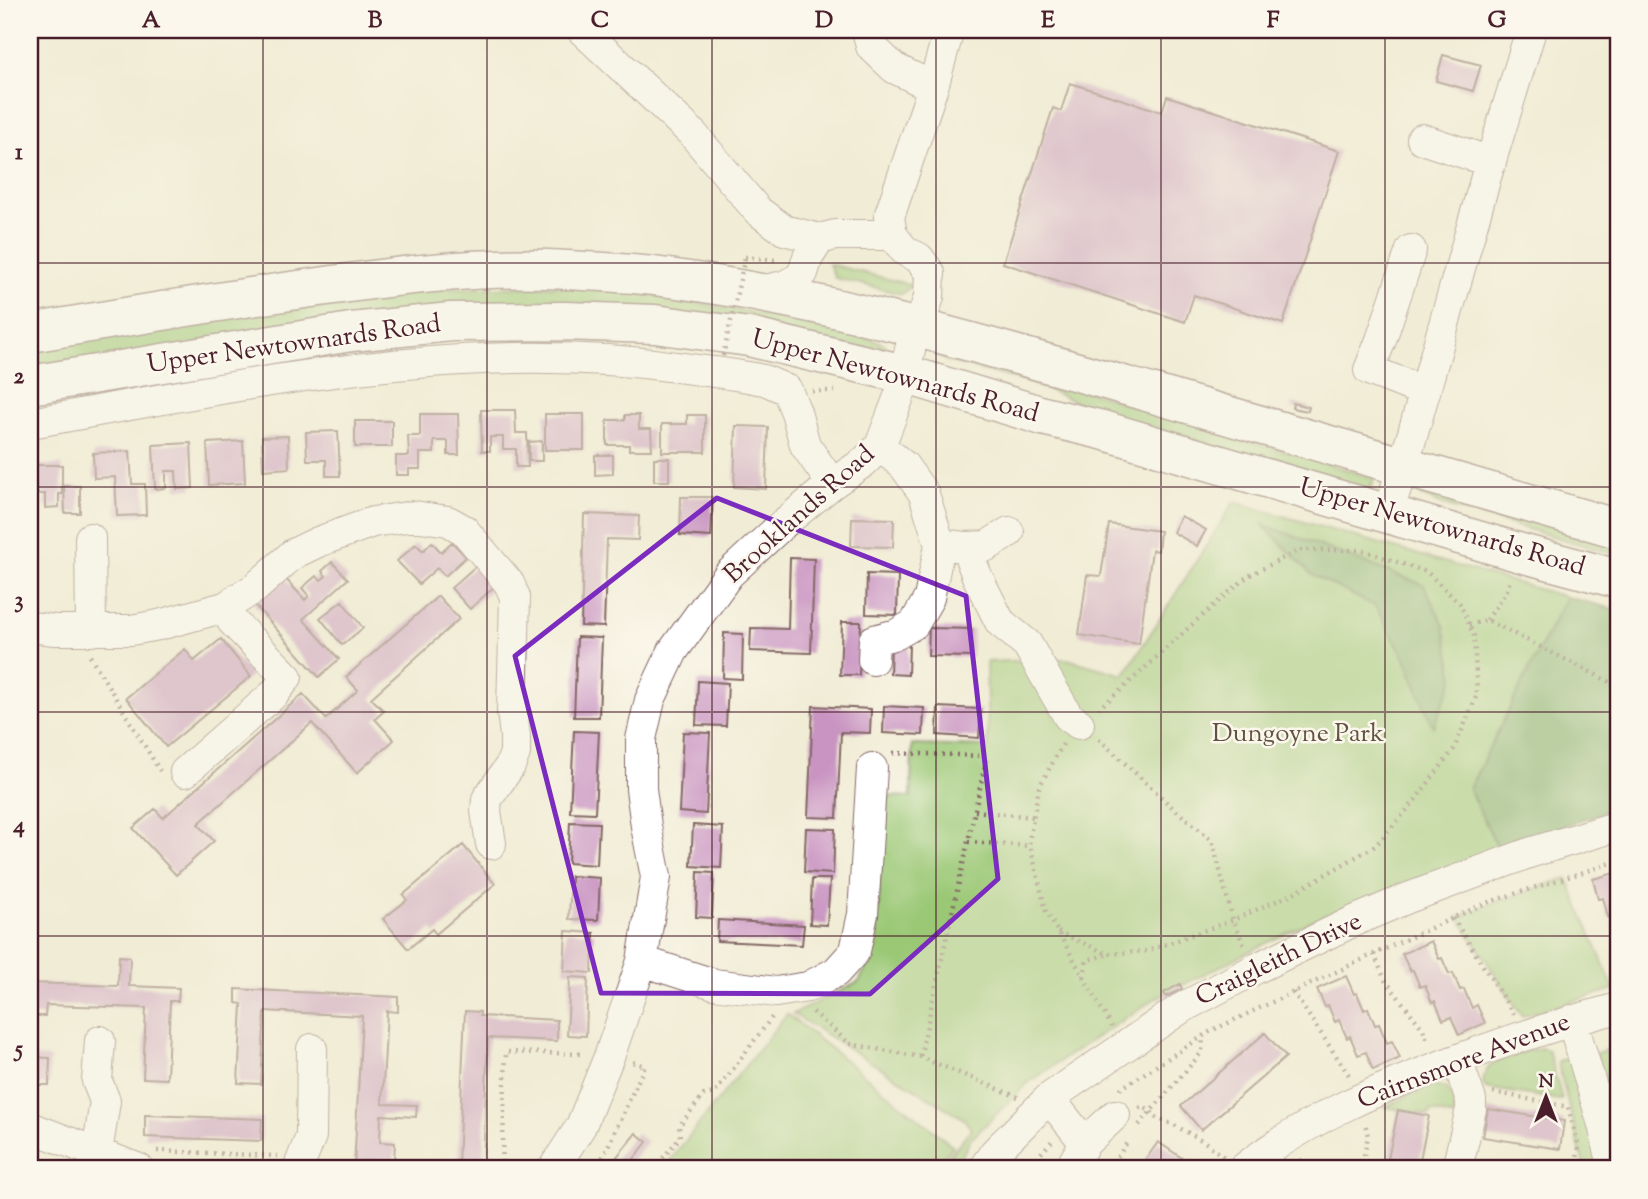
<svg xmlns="http://www.w3.org/2000/svg" width="1648" height="1199" viewBox="0 0 1648 1199" font-family="'Sorts Mill Goudy',serif">
<style>
.green{fill:#9ac875;stroke:#727450;stroke-width:2}
.forest{fill:#7bac66;stroke:#626648;stroke-width:2}
.building{fill:#c994c2}
.lines{fill:none;stroke-linecap:round;stroke-linejoin:round}
.minor-casing{stroke:#846766;stroke-width:32}
.highway-casing{stroke:#846766;stroke-width:41}
.path{stroke:#846766;stroke-width:4.5;stroke-dasharray:2 5;stroke-linecap:butt}
.minor{stroke:#fff;stroke-width:30}
.highway{stroke:#fff;stroke-width:38}
.path-bridge{stroke:#846766;stroke-width:4.5;stroke-dasharray:2 5;stroke-linecap:butt}
.marked{fill:none;stroke:#7b2cbf;stroke-width:5;stroke-linejoin:round}
.grid{fill:none;stroke:#4a1f2b;stroke-width:2;stroke-opacity:0.55}
.labels{text-anchor:middle;dominant-baseline:central;stroke-width:5;stroke-linejoin:round;paint-order:stroke}
.street-label{font-size:26px;fill:#4a1f2b;stroke:#fbf7ec}
.park-label{font-size:26px;fill:#625241;stroke:#fbf7ec}
.neatline{fill:none;stroke:#4a1f2b;stroke-width:2.5}
.grid-label{font-size:23px;text-anchor:middle;font-weight:bold;fill:#4a1f2b}
</style>
<rect width="100%" height="100%" fill="#fbf7ec"/>
<filter id="ink" filterUnits="userSpaceOnUse"><feTurbulence type="fractalNoise" baseFrequency=".0143" numOctaves="2"/><feDisplacementMap in="SourceGraphic" scale="14" xChannelSelector="R" yChannelSelector="G"/><feConvolveMatrix kernelMatrix="1 2 1 2 8 2 1 2 1" color-interpolation-filters="sRGB"/></filter>
<filter id="wash" filterUnits="userSpaceOnUse"><feTurbulence type="fractalNoise" baseFrequency=".00686" numOctaves="4" result="noise"/><feDisplacementMap in="SourceGraphic" scale="28" xChannelSelector="R" yChannelSelector="G"/><feGaussianBlur stdDeviation="1.57" result="paint"/><feColorMatrix in="noise" values="0 0 0 0 0 0 0 0 0 0 0 0 0 0 0 0 0 1.4 0 .05"/><feComposite in="paint" operator="in"/></filter>
<g filter="url(#wash)">
<rect width="100%" height="100%" fill="#f1ecd5"/>
<path class="green" d="M829,264L911,285H912L902,294L835,278Z
M568,286L662,296L792,320L877,341L884,344V348L880,352L640,309L30,368V346L391,290Z
M944,348L1374,478L1372,486L1366,489L1129,424L1032,383L947,361L939,356L938,352Z
M1419,491L1618,541V555L1440,504L1422,496Z
M1234,502L1566,597L1469,789L1498,848L1313,920L1156,998L1030,1081L970,1140L955,1169H938L971,1129L964,1119L793,1014L859,982L877,945L883,796L911,797L912,745L988,747L986,662L1067,659L1124,675Z
M1567,878L1614,989L1522,1016L1458,917L1492,903Z
M787,1014L953,1146L934,1169H663Z
M1541,1048L1548,1050L1562,1099L1560,1100L1486,1088L1483,1084C1484,1078 1484,1073 1488,1068C1496,1059 1529,1050 1541,1048Z
M1611,1049L1618,1076V1140L1596,1053Z
M1570,1058L1604,1169H1585L1558,1064V1061Z
M1434,1086L1447,1088C1455,1099 1455,1105 1454,1117L1431,1111L1430,1115L1385,1107L1425,1088Z"/>
<path class="forest" d="M1262,524L1424,585L1444,625L1454,678L1433,727L1404,656L1375,606L1312,575Z
M1566,597L1618,610V807L1498,848L1469,789Z"/>
<g id="blocks">
<path class="building" d="M1443,55L1481,65L1473,91L1436,81Z
M1070,83L1162,112L1167,96L1339,151L1283,324L1194,295L1185,322L1003,263L1053,108L1061,111Z
M1293,403L1309,407L1308,411L1292,408Z
M481,410H515L516,433H527L528,467H516V449H503V437H490V451H482Z
M420,414H458L459,455H448V441H434V453H420V469H409V475H396V456H409L408,436H420Z
M545,414H584V450H545Z
M625,415H639V429H651L652,450H629V445H607V420H625Z
M687,415H705V452H662V424H687Z
M355,421H392V447H355Z
M736,426L768,427L766,489L734,487Z
M338,431L340,476H326V460H307L306,432Z
M288,436L289,468L263,470L262,437Z
M243,441L245,483L209,485L207,443Z
M542,441V461H529V442Z
M191,443L193,488L177,489L176,471H166V488L155,489L153,445Z
M130,451L132,484H145L146,515L117,516L115,477L94,478L93,453Z
M595,455H613V474L595,475Z
M654,458H669V481H654Z
M30,465H62V494H59V507L45,508V494H30Z
M64,486H80V513H65Z
M681,497H713L711,537L680,535Z
M584,514L639,516L638,540L607,539L604,627L581,626Z
M1181,516L1206,530L1197,546L1173,532Z
M852,518L894,519L893,547L851,546Z
M1109,524L1160,531L1158,551L1152,550L1139,644L1079,635L1087,575L1101,576Z
M432,542L441,552L452,542L466,557L445,576L437,568L419,584L397,561L416,544L423,551Z
M790,558L814,559L811,653L750,651L751,628L788,629Z
M332,562L348,579L303,619L339,659L319,677L254,604L284,577L305,600L309,596L302,588L316,576L321,580L326,576L322,571Z
M477,565L496,585L470,609L451,588Z
M867,574L898,575L897,615L866,614Z
M438,596L459,619L371,698L384,711L375,719L394,740L357,773L312,723L198,824L214,841L176,875L133,828L155,809L163,818L303,694L326,719L358,690L346,677Z
M342,601L363,628L342,645L320,618Z
M842,622H861L859,675H840Z
M929,628L973,629L972,657L928,656Z
M724,633L743,634L742,679L723,678Z
M577,637L602,638L599,717H574Z
M221,639L251,676L166,747L126,698L185,649L194,661Z
M891,645H909L908,675L890,674Z
M698,681L728,683L726,726L696,725Z
M813,706L871,709L870,733L841,732L837,818L808,817Z
M884,706L924,708L923,735L883,733Z
M938,707L981,709L979,738L937,735Z
M574,731L599,732L595,813L570,812Z
M683,732L710,733L706,814L679,812Z
M570,822L599,823L597,865L568,863Z
M693,825L723,827L721,868L691,866Z
M806,828L835,829L833,874L804,872Z
M463,845L495,884L436,934L432,929L408,949L383,919L407,900L403,895Z
M698,872L714,873L712,918L696,917Z
M1618,872V935H1616L1611,917H1608L1603,898L1598,899L1593,879Z
M571,876L600,878L598,920L569,919Z
M812,879H830L827,925L810,924Z
M718,920L804,925L802,945L717,941Z
M566,931L594,933L592,973L564,971Z
M1431,941L1439,959L1442,958L1449,974L1453,973L1460,990L1464,989L1472,1008L1477,1005L1485,1023L1459,1035L1451,1017L1443,1020L1435,1001L1432,1003L1425,985L1420,987L1413,970L1410,971L1402,954Z
M119,956L130,957L129,986L179,988L178,1001H170L167,1079L143,1078L146,1008L46,1005L45,1016H30V983L118,986Z
M1346,976L1354,994L1357,993L1364,1010L1368,1008L1375,1025L1379,1024L1387,1043L1392,1041L1400,1058L1373,1070L1366,1052L1358,1055L1350,1036L1347,1038L1339,1020L1335,1022L1328,1005L1325,1007L1317,989Z
M570,977L588,978L586,1036L567,1035Z
M1180,984L1182,989L1166,997L1164,993Z
M236,989L398,997V1012L387,1011L382,1104L417,1105L416,1117L381,1115L380,1142L395,1143L394,1161L379,1160L378,1169H354L362,1016L265,1011L261,1084L238,1083L242,1004L236,1003Z
M465,1011L480,1012V1016L557,1020V1041L488,1038L483,1166L458,1165Z
M1265,1033L1286,1057L1201,1130L1181,1106Z
M30,1057L50,1058L49,1085H30Z
M1488,1109L1564,1121L1560,1149L1483,1137Z
M1398,1110L1429,1116L1418,1169H1386Z
M145,1115L262,1119L261,1141L145,1137Z
M636,1133L647,1142L626,1169H607Z
M1158,1142L1185,1160L1178,1169H1139Z"/>
</g>
</g>
<g filter="url(#ink)">
<use href="#blocks" fill-opacity="0" stroke="#846766" stroke-width="2"/>
<g class="lines">
<g class="minor-casing">
<path id="minor" d="M582,30L692,133L758,211L784,230L820,239L835,235H892
M867,30L871,46L894,68L933,87
M1422,139L1491,162
M1411,250L1381,340L1369,370L1425,392
M756,292L784,286L797,279L803,273L808,257L820,239
M30,423C245,385 464,336 684,368C710,372 737,374 763,380C771,382 779,387 787,390L796,412L805,445L832,484
M1388,514L1413,433L1486,177L1531,30
M90,538L91,631
M947,545L966,547L987,546L1009,532
M966,547L977,576L1000,622L1027,644L1068,716L1079,724
M30,627L55,630H131L159,625L225,607L255,588L293,554L318,542L373,522L414,516L448,521L464,530L509,583L515,597L512,711L515,736V753L510,766L487,799L486,811L491,844
M873,660L874,640L897,634L914,624L929,598L940,545L924,494L904,466L880,446
M185,772L274,694L287,677L232,621L225,607
M642,961L714,984L776,992L808,987L836,972L855,951L863,914L872,768
M1572,1020L1602,1121L1614,1169
M1457,1060L1471,1100V1109L1457,1169
M1049,1098L1085,1143
M30,1127L139,1169
M97,1153L105,1101L97,1081L100,1041
M1070,1168L1085,1143L1115,1115
M298,1169L311,1136L312,1049
M553,1169L581,1126L610,1054L642,961L656,877L646,826L641,789V739L650,700L673,651L729,574L783,524L832,484L864,462L880,446L900,394L915,327L923,315L929,297L930,273L919,258L905,251L892,235L889,217L933,87L949,30
M983,1169L995,1152L1049,1098L1180,1009L1257,968L1354,921L1408,898L1529,853L1618,826
M1243,1169C1307,1118 1385,1086 1461,1058C1513,1039 1565,1022 1618,1008"/>
</g>
<g class="highway-casing">
<path id="highway" d="M30,333C124,317 218,301 312,288C390,277 470,266 548,269C583,271 620,272 654,276C822,297 985,345 1147,392C1304,438 1461,484 1618,529
M30,385L351,332L451,322L564,321L655,324L749,337L904,374L1043,416L1102,430L1521,553L1618,579"/>
</g>
<path class="path" d="M745,257L776,260
M812,391H839
M1487,620L1507,590L1511,578
M1469,625L1487,620L1618,686
M90,656L160,771
M1099,739L1173,808L1212,840L1233,920L1245,948
M1063,744L1039,787L1029,841L1046,911L1112,1027
M893,753L987,756L920,1057
M975,811L1034,817
M968,842L1030,846
M1453,918L1514,1015
M1058,932L1108,954L1147,951L1233,920L1290,895L1375,846L1413,803L1454,749L1477,695L1474,636L1460,604L1427,572L1362,550H1299L1248,576L1196,621L1121,690L1099,708
M1374,954L1385,980L1423,1029L1428,1043
M1084,977L1087,960L1106,955
M1293,992L1351,1078
M813,1012L850,1044L920,1057L1018,1097
M1120,1089L1211,1031L1374,954L1486,903L1618,861
M1493,1092L1568,1107L1579,1147L1575,1169
M1139,1108L1143,1107L1151,1111L1154,1117L1174,1125L1205,1142L1224,1157
M1139,1125L1202,1052L1203,1036
M157,1151L278,1156
M1300,1160L1318,1169
M502,1169L506,1052L583,1054
M594,1169L604,1155L645,1066L632,1062
M654,1169L680,1137L679,1126L704,1095L715,1093L772,1017
M1027,1169L1052,1141
M1110,1169L1128,1141
M1361,1169L1368,1136L1365,1123"/>
<use href="#minor" class="minor"/>
<use href="#highway" class="highway"/>
<path class="path-bridge" d="M723,356L745,257"/>
</g>
</g>
<path d="M0 0H1648V1199H0ZM717,498L966,596L998,879L870,994L601,993L515,656Z" fill="#f1ecd5" fill-opacity=".55" fill-rule="evenodd"/>
<path class="marked" d="M717,498L966,596L998,879L870,994L601,993L515,656Z"/>
<path class="grid" d="M263,30V1169M487,30V1169M712,30V1169M936,30V1169M1161,30V1169M1385,30V1169M30,263H1618M30,487H1618M30,712H1618M30,936H1618"/>
<g class="labels">
<g class="street-label">
<text transform="translate(294 345) rotate(-8)">Upper Newtownards Road</text>
<text transform="translate(895 377) rotate(15)">Upper Newtownards Road</text>
<text transform="translate(800 515) rotate(-42)">Brooklands Road</text>
<text transform="translate(1442 528) rotate(16)">Upper Newtownards Road</text>
<text transform="translate(1279 960) rotate(-26)">Craigleith Drive</text>
<text transform="translate(1464 1062) rotate(-21)">Cairnsmore Avenue</text>
</g>
<g class="park-label">
<text x="1298" y="734">Dungoyne Park</text>
</g>
</g>
<rect width="1648" height="1199" fill="none" stroke="#fbf7ec" stroke-width="77"/>
<g transform="translate(1546 1097)" stroke="#fbf7ec" stroke-width="5" paint-order="stroke">
<path d="M0-5L12 26L0 18L-12 26Z" fill="#4a1f2b"/>
<text y="-10" font-size="19" font-weight="bold" text-anchor="middle" fill="#4a1f2b">N</text>
</g>
<rect x="38" y="38" width="1572" height="1122" class="neatline"/>
<g class="grid-label">
<text x="151" y="27">A</text>
<text x="375" y="27">B</text>
<text x="600" y="27">C</text>
<text x="824" y="27">D</text>
<text x="1048" y="27">E</text>
<text x="1273" y="27">F</text>
<text x="1497" y="27">G</text>
<text x="19" y="159">1</text>
<text x="19" y="383">2</text>
<text x="19" y="607">3</text>
<text x="19" y="832">4</text>
<text x="19" y="1056">5</text>
</g>
</svg>
